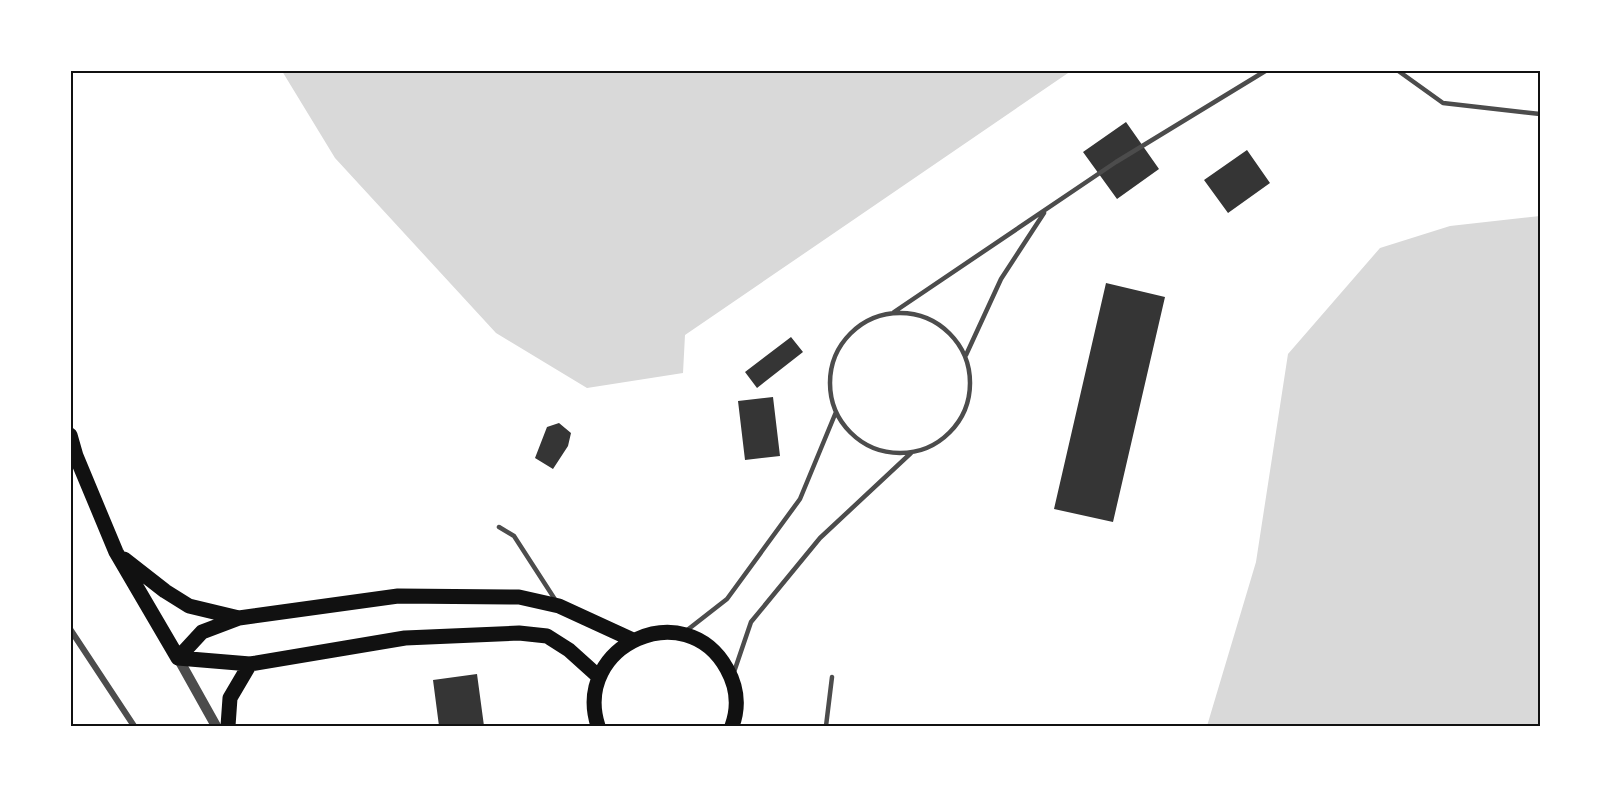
<svg xmlns="http://www.w3.org/2000/svg" width="1611" height="797" viewBox="0 0 1611 797" font-family="'Source Serif 4',serif">
<style>
.water{fill:#d9d9d9}
.building{fill:#353535}
.lines{fill:none;stroke-linecap:round;stroke-linejoin:round}
.service{stroke:#4c4c4c;stroke-width:4.5}
.minor{stroke:#4c4c4c;stroke-width:6}
.tertiary{stroke:#4c4c4c;stroke-width:10}
.primary{stroke:#111;stroke-width:15}
.neatline{fill:none;stroke:#111;stroke-width:2}
</style>
<rect width="100%" height="100%" fill="#fff"/>
<path class="water" d="M282,71H1071L685,335L683,373L587,388L496,333L335,158Z
M1540,216V726H1207L1256,562L1288,354L1380,248L1450,226Z"/>
<path class="building" d="M1126,122L1159,169L1117,199L1083,152Z
M1247,150L1270,183L1228,213L1204,180Z
M1106,283L1165,297L1113,522L1054,509Z
M791,337L803,352L757,388L745,372Z
M773,397L780,456L745,460L738,401Z
M559,423L571,433L568,446L553,469L535,458L547,427Z
M477,674L484,726H439L433,680Z"/>
<g class="lines">
<path class="service" d="M1397,70L1443,103L1540,114
M894,312L1116,162L1267,70
M830 383a70 70 0 1 1 140 0a70 70 0 1 1-140 0Z
M966,355L1001,279L1044,213
M499,527L514,536L556,601
M686,631L727,599L800,499L836,412
M734,672L751,622L820,538L911,453
M826,726L832,677"/>
<path class="minor" d="M70,629L134,726"/>
<path class="tertiary" d="M178,658L216,726"/>
<path class="primary" d="M70,435L76,456L116,552L178,658
M124,559L165,591L189,606L239,618
M178,658L202,632L239,618L398,596L519,597L559,606L633,640
M178,658L250,664L405,638L519,633L547,636L569,650L599,677
M228,726L230,698L250,664
M598,726C572,645 686,594 727,669C737,687 739,707 732,726"/>
</g>
<rect width="1611" height="797" fill="none" stroke="#ffffff" stroke-width="144"/>
<rect x="72" y="72" width="1467" height="653" class="neatline"/>
</svg>
